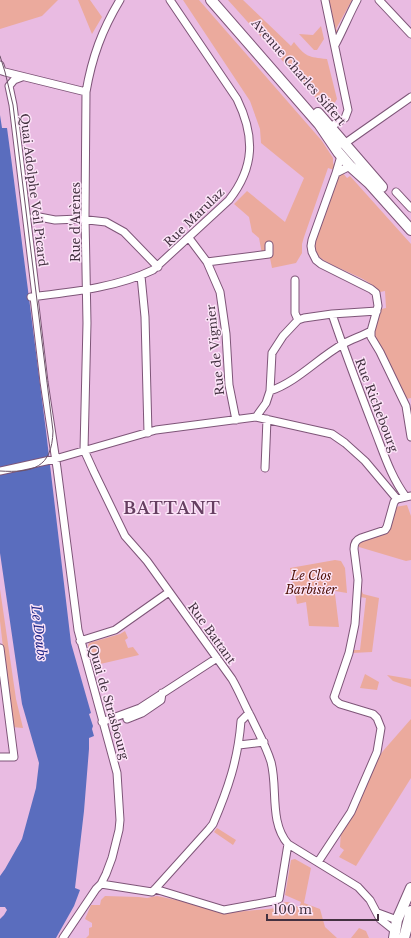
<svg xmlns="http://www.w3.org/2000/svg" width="411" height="938" viewBox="0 0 411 938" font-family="'Libre Baskerville',serif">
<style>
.green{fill:#ebaa9d}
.water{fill:#5a6dbe}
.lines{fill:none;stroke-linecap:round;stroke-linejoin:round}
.street-casing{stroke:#7e5578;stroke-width:9}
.secondary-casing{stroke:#7e5578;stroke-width:12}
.street{stroke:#fff;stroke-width:7}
.secondary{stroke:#fff;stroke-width:10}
.tram{stroke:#6c5368;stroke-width:1}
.labels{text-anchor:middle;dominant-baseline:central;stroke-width:3;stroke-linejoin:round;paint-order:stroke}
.street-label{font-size:12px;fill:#433140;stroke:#fce4f8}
.park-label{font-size:12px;font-style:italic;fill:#4e1006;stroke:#fce4f8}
.water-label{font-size:13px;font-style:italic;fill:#222989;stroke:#fce4f8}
.district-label{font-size:16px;font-weight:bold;letter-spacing:1px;fill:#663f61;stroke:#fce4f8}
</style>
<rect width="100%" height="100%" fill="#e9bbe2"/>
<path class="green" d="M0,0H58L42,16L0,29Z
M78,0H90L102,17L92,34Z
M183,0H199L322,141L333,158V163L335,167L334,170L328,168L304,237L302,244V253L296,263L272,268L270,258L263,259L259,238L252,232L249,217L234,204L247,191L285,222L304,178L261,143L260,129L250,101Z
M228,0H243L291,46L294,42C306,57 308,57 327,59L337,99C334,105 331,107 324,107Z
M327,0H352L336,29L339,32L336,34L333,32Z
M321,26L324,39L317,50H314L299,34L313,35Z
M342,172L347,178L350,176L411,244V398L406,399L373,335L381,309L386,308L385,291L380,292C367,275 323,266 316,253C315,250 315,246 314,244L339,175Z
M407,505L411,516V560L406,561L359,547L358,544C364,535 380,540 387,532C390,527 393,513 395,507Z
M335,560L341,561L345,568L347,593L329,590L325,592L326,596L335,594L339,627L309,626L306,602L297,604L290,568Z
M0,589L16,699L23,728L12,727L0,621Z
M361,589L363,594L379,598L372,652L352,653L354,650H360L366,598L360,597Z
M125,631L128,638L125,640L128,648L133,647L139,655L96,665L92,663L88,646L89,643L120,634Z
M365,674L379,682L377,690L360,688Z
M387,675L411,679V687L393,681Z
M411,719V778L356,866L339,857L344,850L340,847L341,831L373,766L383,751Z
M217,828L236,840L233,845L214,832Z
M295,859L311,868L304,903L320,909L325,927L337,938H86L89,935V928L92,927V923L85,919L91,905H100L101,900L105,896L139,897L147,898L157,896L186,902L225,913L278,908C285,898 291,902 299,908L301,902L285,895L291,860Z
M359,928L366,931L369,938H351Z"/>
<path class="water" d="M0,115L2,128H7L12,165L46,431L71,643L91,713L89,714L93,726L92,729L94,736L89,738V749L84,811L75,888L80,890L74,906L56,938H0V919L4,915L7,910L5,907H0V876L5,869L22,839L36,788L39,763L22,704L0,553Z"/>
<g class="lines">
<g class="street-casing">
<path id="street" d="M120,0C102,30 92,57 86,92L85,217L87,323L84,450L94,472L125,536L147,561L232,679C239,691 244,704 251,717C258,732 266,746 271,762C278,788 269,822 288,844L358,887L370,900L380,919L395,931
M325,0L348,110L345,118L330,127
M379,0L411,34
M335,45C343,30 349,15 357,0
M0,65L2,71L5,72L86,92
M22,77L14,80L9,86L13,105L36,296
M340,144H344L361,132L411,97
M341,156L336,173L350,166
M336,173L312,240L311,246L312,252L316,260L321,264L371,289L376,293L378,306L371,331V337L380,352L406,406L411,437
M396,192L411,208
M34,216L55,220L79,219L106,222L124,232L158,267
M189,238L207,262L220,292L226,334L229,385L236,420
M207,262L269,254V245
M141,276L145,317L148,433
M295,280V313L298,320
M31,297C72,292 115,288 153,270L229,200C255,167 255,136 237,99L170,0
M34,297L44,382L57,468L78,630L117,773L120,820L119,830L112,858L106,874L101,884L96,889L63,938
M332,314C345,353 360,392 375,431C384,454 391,477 406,497
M270,391C297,382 318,358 343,344C352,339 362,336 371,331
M256,417L266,403L270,391L272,353L283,336L298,320L304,318L332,314L377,311
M265,468L267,419
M0,471L55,459L156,430L256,417L332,434L345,443L365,461L397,499
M80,641L115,630L169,592
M0,648L14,757H0
M127,719L142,713L161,700L162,693
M102,722L140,708L217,658
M239,745L264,742
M318,862L351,812L377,752L381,728L377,718L373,714L340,704L336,701L334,697L349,653L355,624L358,580L354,549C354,543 356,540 361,538L385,530L387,527L394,502L397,499L411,496
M101,884L152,892L155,889L209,829L213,824C228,789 238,760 241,721L249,713
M155,889L224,910L273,901L279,899L288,844
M378,913L397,920"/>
</g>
<g class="secondary-casing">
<path id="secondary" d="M211,0L319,124L338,152L350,166L369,183L411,230
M318,113L382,187
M394,938L397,920L411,888
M404,938L411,911"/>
</g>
<use href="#street" class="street"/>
<use href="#secondary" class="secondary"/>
<path class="tram" d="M0,56L5,72L13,105L53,431C52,468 33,473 0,471"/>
</g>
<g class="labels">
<g class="street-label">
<text transform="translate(299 72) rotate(49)">Avenue Charles Siffert</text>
<text transform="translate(34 190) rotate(83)">Quai Adolphe Veil Picard</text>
<text transform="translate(194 217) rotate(-44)">Rue Marulaz</text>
<text transform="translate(75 222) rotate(-90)">Rue d'Arènes</text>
<text transform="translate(215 350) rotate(-96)">Rue de Vignier</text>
<text transform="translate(377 405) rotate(69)">Rue Richebourg</text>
<text transform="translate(212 633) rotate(54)">Rue Battant</text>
<text transform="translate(109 702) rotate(74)">Quai de Strasbourg</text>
</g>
<g class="park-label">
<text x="311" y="575">Le Clos<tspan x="311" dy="14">Barbisier</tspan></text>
</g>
<g class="water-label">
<text transform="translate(39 633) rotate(83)">Le Doubs</text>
</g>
<g class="district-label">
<text x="172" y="508">BATTANT</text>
</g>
</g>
<path d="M267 914v6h111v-6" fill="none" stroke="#433140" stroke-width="2"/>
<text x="273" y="914" font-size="12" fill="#433140" stroke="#fce4f8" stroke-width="3" paint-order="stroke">100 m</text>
</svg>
